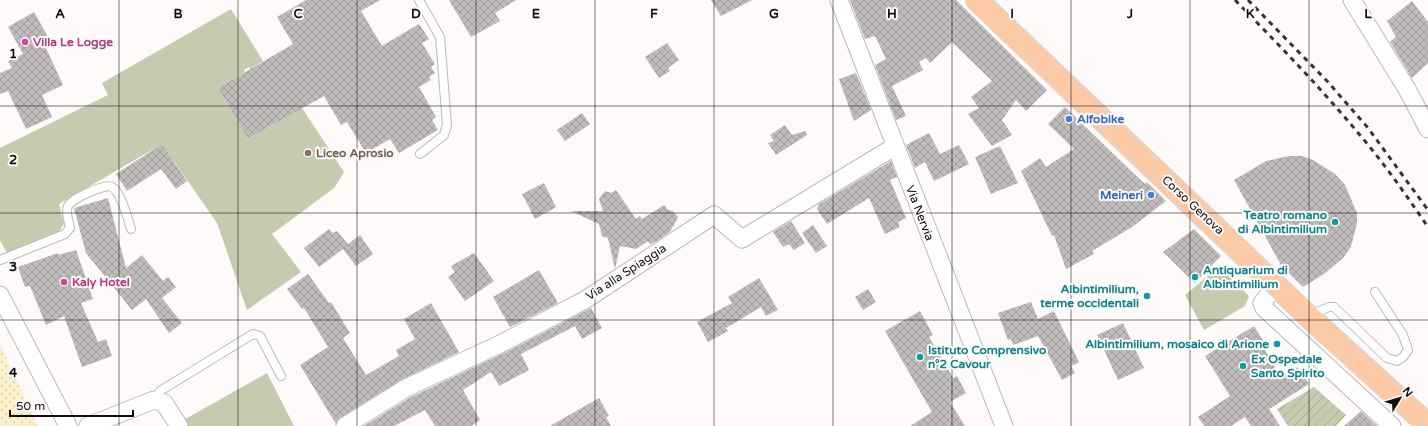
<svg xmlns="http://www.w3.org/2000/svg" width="1428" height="426" viewBox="0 0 1428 426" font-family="'Varela Round',sans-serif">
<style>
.grass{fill:#c6caae}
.sand{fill:url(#sand-dots)}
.garden{fill:url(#garden-furrows)}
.building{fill:url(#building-cross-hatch)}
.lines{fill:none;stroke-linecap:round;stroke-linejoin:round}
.service-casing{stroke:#bcb9b8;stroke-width:10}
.minor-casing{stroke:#bcb9b8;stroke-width:19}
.primary-casing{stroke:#d9d8d8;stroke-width:24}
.service{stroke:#fff;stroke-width:8}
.minor{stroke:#fff;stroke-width:17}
.primary{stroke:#fdcaa8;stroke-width:22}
.rail{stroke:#363534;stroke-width:3;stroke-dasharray:5 5;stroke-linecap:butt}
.grid{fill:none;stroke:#0f0e0d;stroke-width:1;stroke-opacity:0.55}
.hotel-dot{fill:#d1479c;stroke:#fdfaf9;stroke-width:1.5}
.shop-dot{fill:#3f7fe0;stroke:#fdfaf9;stroke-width:1.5}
.education-dot{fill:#8d6e63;stroke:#fdfaf9;stroke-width:1.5}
.culture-dot{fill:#0f9aa8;stroke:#fdfaf9;stroke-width:1.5}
.labels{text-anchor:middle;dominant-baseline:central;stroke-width:4;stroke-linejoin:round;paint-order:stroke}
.hotel-label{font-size:12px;font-weight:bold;fill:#b23c85;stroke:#fdfaf9;text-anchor:start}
.shop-label{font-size:12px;font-weight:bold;fill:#366cbe;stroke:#fdfaf9;text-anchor:start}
.education-label{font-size:12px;font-weight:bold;fill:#785e54;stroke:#fdfaf9;text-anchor:start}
.street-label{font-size:12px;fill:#0f0e0d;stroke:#fdfaf9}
.culture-label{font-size:12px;font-weight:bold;fill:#0d838f;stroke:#fdfaf9;text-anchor:end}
.grid-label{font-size:13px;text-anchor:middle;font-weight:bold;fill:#0f0e0d;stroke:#fdfaf9;stroke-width:4;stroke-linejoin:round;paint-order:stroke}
</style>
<defs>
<pattern id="sand-dots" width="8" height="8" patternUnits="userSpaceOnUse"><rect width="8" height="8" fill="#fbf1cc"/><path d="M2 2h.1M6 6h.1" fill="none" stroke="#d6cdae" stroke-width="1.8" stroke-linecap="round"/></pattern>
<pattern id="garden-furrows" width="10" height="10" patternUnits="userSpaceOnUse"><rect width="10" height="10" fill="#c6caae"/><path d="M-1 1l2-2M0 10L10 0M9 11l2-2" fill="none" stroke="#a9ac94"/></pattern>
<pattern id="building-cross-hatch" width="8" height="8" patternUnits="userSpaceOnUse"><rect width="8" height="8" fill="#bebbba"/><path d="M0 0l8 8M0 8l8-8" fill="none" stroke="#a2a09f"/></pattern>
</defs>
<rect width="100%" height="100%" fill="#fdfaf9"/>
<path class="grass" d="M231,9L263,61L250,69L249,67L244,70L245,72L218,88L248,139L302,108L344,172L334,188L272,234L301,272L247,310L217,223L162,144L59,204L64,224L57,234L7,253L0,240V148L108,95L102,83Z
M1219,267L1249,296L1245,306L1204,330L1185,295Z
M267,373L294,426H182L180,422Z"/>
<path class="sand" d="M0,345L38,426H0Z"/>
<path class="garden" d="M1314,387L1346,415L1336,426H1288L1277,409Z"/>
<path class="building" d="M306,0H380L361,11L382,46L419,24L429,39L422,43L435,64L431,67L435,73L429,77L431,80L419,87L436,117L432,120L438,130L399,153L390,139L366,153L347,122L341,125L324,96L248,139L218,88L293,44L277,17Z
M449,0H516L495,13L500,21L471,37Z
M711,0H752L721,16Z
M850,0H956L1047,90L1026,111L1016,100L1002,120L1012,135L992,146L968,114L979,108L971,97L992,81L952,42L930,63L926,58L919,62L923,70L892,86L906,116L896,120L875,65L886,59L875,36L865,39Z
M1412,1L1428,22V63L1412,78L1390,42L1396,37L1387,21Z
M34,12L52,44L46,48L63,85L42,95L52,117L26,129L8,91L0,94V73L12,68L8,61L23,54L8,27Z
M667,43L679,60L668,68L670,71L659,78L645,57Z
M856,73L871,110L854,121L839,79Z
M1065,107L1131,171L1145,184L1147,182L1166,201L1132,227L1092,251L1094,254L1066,269L1054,235L1052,236L1021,171L1040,158L1046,167L1074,149L1048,124Z
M582,113L590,124L565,141L557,130Z
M785,125L792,135L805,131L807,135L776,155L768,143L774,141L770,135Z
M929,133L940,154L959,145L969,164L934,181L925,162L915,168L906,145Z
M162,144L187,181L176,189L161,169L127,191L116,174Z
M1000,146L1018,183L991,194L975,157Z
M1289,156H1302L1313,160L1335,174L1345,185L1357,213V223L1351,247L1343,258L1324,274L1303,287L1281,265L1234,180L1266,161Z
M891,161L897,177L890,180L906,218L898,222L900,227L885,234L869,198L827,224L817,209L819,204Z
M544,183L556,207L535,219L522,194Z
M616,190L636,219L640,216L642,219L664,205L668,210L673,211L678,217L670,232L657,241L650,244L648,241L636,249L620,246L615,269L608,238L602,236L599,224L571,211H603L599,199L601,196L605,191L611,193Z
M108,198L126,268L142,255L163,281L168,277L176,287L162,298L182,323L169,333L146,299L132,310L86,253L74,208Z
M791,221L805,243L794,250L789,244L783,247L773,232Z
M813,225L827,246L816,253L802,233Z
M329,229L333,233L337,231L348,244L360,235L373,254L356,266L343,249L319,267L304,248Z
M1194,229L1221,256L1195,283L1163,252Z
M76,250L93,299L81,303L98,342L106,339L112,356L82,367L64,316L46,325L30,286L25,287L18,267L58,253V255Z
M474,253L494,281L465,301L448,277L455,272L451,266Z
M539,270L558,303L510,327L493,297Z
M308,274L329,303L331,302L350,333L343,338L366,375L399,356L396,350L415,339L404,319L431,303L459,352L401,380L340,418L336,424L300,365L328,347L304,308L302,309L287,289Z
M759,278L778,310L766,316L761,307L726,328L728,331L708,342L697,322L732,303L728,297Z
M868,289L876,302L863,310L855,297Z
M1031,302L1038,319L1054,311L1079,362L1071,366L1075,373L1062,380L1038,336L1013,345L1011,339L1008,340L998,313Z
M591,308L602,328L582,339L575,326L521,354L529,370L499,386L491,372L463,390L480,420L471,426H435L425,410L394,426H364L411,397L504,353Z
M920,311L933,335L929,337L953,378L957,376L966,393L950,402L965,426H910L932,412L885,331Z
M1123,323L1144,368L1118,380L1097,335Z
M1254,326L1266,345L1263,347L1281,377L1298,367L1309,384L1269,409L1280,426H1251L1245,417L1231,426H1204L1198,417L1230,396L1205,356Z
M599,398L609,416L606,417L611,426H550Z
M1361,411L1377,426H1344Z"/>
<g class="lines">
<g class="service-casing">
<path id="service" d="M419,0L440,37L447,125L444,135L420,154
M0,260L65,234L70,228C69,222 65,212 68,206C71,199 105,183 112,187C121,192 128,219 131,229
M1310,315L1329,307H1334L1387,358L1397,361L1403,357L1408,350L1403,335L1375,292
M154,400L160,391L253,334L260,336L281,376"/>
</g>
<g class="minor-casing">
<path id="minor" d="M839,0L1004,426
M1352,0L1407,89L1428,129
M1276,286L1262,303L1264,308L1392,426
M0,295L68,426
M88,426L154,400L164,403L179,426
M345,426L406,388L500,344L585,300L714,215L742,239L894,147"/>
</g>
<g class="primary-casing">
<path id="primary" d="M977,0L1308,316L1428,425"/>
</g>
<use href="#service" class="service"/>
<use href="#minor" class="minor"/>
<use href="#primary" class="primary"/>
<path class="rail" d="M1235,0C1278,44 1320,87 1359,134C1384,163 1406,195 1428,227
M1248,0L1328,82L1368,128L1428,210"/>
</g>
<path class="grid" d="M119,0V426M238,0V426M357,0V426M476,0V426M595,0V426M714,0V426M833,0V426M952,0V426M1071,0V426M1190,0V426M1309,0V426M0,106H1428M0,213H1428M0,320H1428"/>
<g class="hotel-dot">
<circle cx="25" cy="42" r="4"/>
<circle cx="64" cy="282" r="4"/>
</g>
<g class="shop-dot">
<circle cx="1069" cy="119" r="4"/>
<circle cx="1151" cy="195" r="4"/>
</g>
<circle class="education-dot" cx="308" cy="153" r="4"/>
<g class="culture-dot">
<circle cx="1335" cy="222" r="4"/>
<circle cx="1195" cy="277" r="4"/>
<circle cx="1147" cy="296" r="4"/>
<circle cx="1277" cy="344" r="4"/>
<circle cx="920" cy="357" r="4"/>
<circle cx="1243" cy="366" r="4"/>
</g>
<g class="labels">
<g class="hotel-label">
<text x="33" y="42">Villa Le Logge</text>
<text x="72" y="282">Kaly Hotel</text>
</g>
<g class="shop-label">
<text x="1077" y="119">Alfobike</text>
<text x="1143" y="195" text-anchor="end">Meineri</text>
</g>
<g class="education-label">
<text x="316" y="153">Liceo Aprosio</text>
</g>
<g class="street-label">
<text transform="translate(1193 205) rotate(43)">Corso Genova</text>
<text transform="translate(920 213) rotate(69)">Via Nervia</text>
<text transform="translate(626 272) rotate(-33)">Via alla Spiaggia</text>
</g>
<g class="culture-label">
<text x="1327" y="215">Teatro romano<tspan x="1327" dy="14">di Albintimilium</tspan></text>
<text x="1203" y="270" text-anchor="start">Antiquarium di<tspan x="1203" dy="14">Albintimilium</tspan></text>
<text x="1139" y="289">Albintimilium,<tspan x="1139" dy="14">terme occidentali</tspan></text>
<text x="1269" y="344">Albintimilium, mosaico di Arione</text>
<text x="928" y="350" text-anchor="start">Istituto Comprensivo<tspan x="928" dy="14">n°2 Cavour</tspan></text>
<text x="1251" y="359" text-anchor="start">Ex Ospedale<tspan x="1251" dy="14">Santo Spirito</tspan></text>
</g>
</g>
<g class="grid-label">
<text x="60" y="18">A</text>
<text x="178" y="18">B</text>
<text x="298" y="18">C</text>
<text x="416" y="18">D</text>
<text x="536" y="18">E</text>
<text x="654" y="18">F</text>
<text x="774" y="18">G</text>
<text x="892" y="18">H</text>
<text x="1012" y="18">I</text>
<text x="1130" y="18">J</text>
<text x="1250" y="18">K</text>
<text x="1368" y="18">L</text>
<text x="13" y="58">1</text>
<text x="13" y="164">2</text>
<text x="13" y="271">3</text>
<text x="13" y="377">4</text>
</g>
<g transform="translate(1400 398) rotate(52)" stroke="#fdfaf9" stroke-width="3" paint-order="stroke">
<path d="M0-3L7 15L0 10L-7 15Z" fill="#0f0e0d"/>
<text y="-6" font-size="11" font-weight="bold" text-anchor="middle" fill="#0f0e0d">N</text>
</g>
<path d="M10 410v6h123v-6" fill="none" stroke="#0f0e0d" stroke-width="2"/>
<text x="16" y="410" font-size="12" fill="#0f0e0d" stroke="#fdfaf9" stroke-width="3" paint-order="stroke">50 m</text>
</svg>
